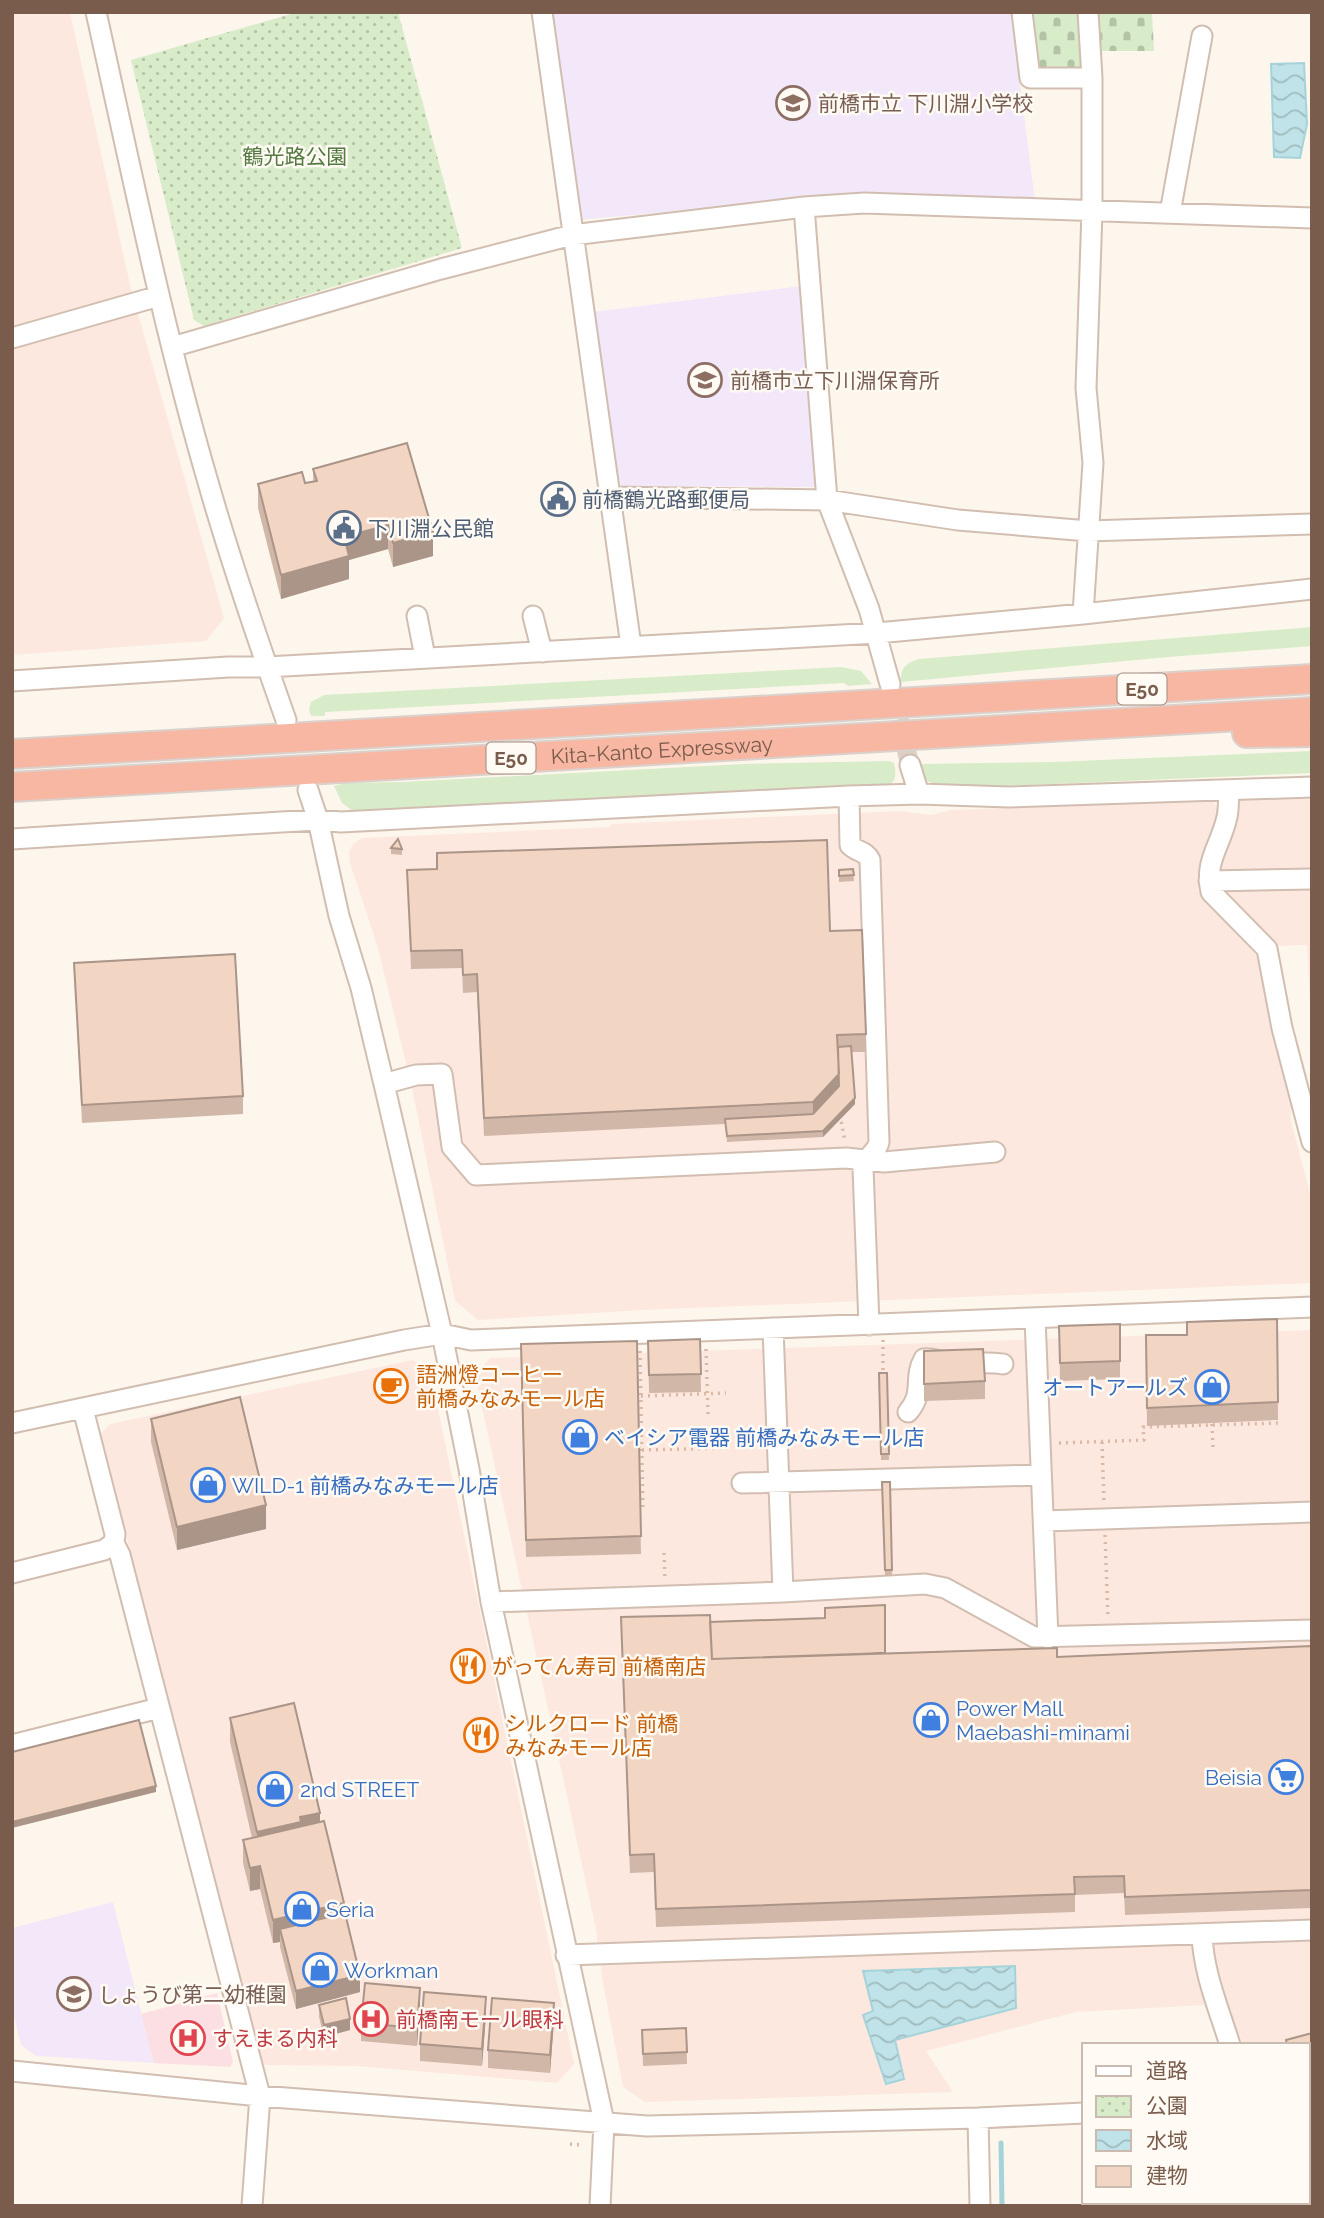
<svg xmlns="http://www.w3.org/2000/svg" width="1324" height="2218" viewBox="0 0 1324 2218" font-family="Raleway,'Noto Sans JP',sans-serif">
<style>
.commercial{fill:#fde8e0}
.education{fill:#f3e8fa}
.medical{fill:#fbdfe3}
.grass{fill:#d8ecc9}
.cemetery{fill:url(#cemetery-stones)}
.park{fill:url(#park-dots)}
.water{fill:url(#water-waves);stroke:#a5d3da;stroke-width:2}
.lines{fill:none;stroke-linecap:round;stroke-linejoin:round}
.stream{stroke:#a5d3da;stroke-width:5}
.minor-tunnel{stroke:#dcd0c4;stroke-width:19;stroke-dasharray:19 10;stroke-linecap:butt}
.minor-casing{stroke:#d1beb0;stroke-width:23}
.highway-casing{stroke:#dad1cd;stroke-width:32}
.path{stroke:#d9b8a5;stroke-width:3.5;stroke-dasharray:2 5;stroke-linecap:butt}
.minor{stroke:#fff;stroke-width:19}
.highway{stroke:#f7b7a3;stroke-width:28}
.wall{fill:#d1b7a8}
.shaded-wall{fill:#aa9588}
.building{fill:#f3d5c3;stroke:#aa9588;stroke-width:2}
.labels{text-anchor:middle;dominant-baseline:central;stroke-width:5;stroke-linejoin:round;paint-order:stroke}
.shield{fill:#fffaf3;stroke:#a28b7f;stroke-width:2}
.shield-label{font-size:19px;font-weight:bold;fill:#7a5c4d}
.education-label{font-size:21px;fill:#785e54;stroke:#fffaf3;text-anchor:start}
.park-label{font-size:21px;fill:#537a41;stroke:#fffaf3}
.service-label{font-size:21px;fill:#4e5e75;stroke:#fffaf3;text-anchor:start}
.street-label{font-size:21px;fill:#7a5c4d;stroke:#fffaf3}
.food-label{font-size:21px;fill:#c56008;stroke:#fffaf3;text-anchor:start}
.shop-label{font-size:21px;fill:#366cbe;stroke:#fffaf3;text-anchor:start}
.health-label{font-size:21px;fill:#be3a42;stroke:#fffaf3;text-anchor:start}
</style>
<defs>
<pattern id="cemetery-stones" width="16" height="16" patternUnits="userSpaceOnUse" patternTransform="scale(1.75)"><rect width="16" height="16" fill="#d8ecc9"/><path d="M2 7V4a2 2 0 0 1 4 0v3zM10 15v-3a2 2 0 0 1 4 0v3z" fill="#b4c2a5"/></pattern>
<pattern id="park-dots" width="8" height="8" patternUnits="userSpaceOnUse" patternTransform="scale(1.75)"><rect width="8" height="8" fill="#d8ecc9"/><path d="M2 2h.1M6 6h.1" fill="none" stroke="#b4c2a5" stroke-width="1.8" stroke-linecap="round"/></pattern>
<pattern id="water-waves" width="16" height="10" patternUnits="userSpaceOnUse" patternTransform="scale(1.75)"><rect width="16" height="10" fill="#bfe3e8"/><path d="M0 5q4-4 8 0t8 0" fill="none" stroke="#a0bbbe"/></pattern>
</defs>
<rect width="100%" height="100%" fill="#fdf6ec"/>
<path class="commercial" d="M12,12H70L131,289L224,618L206,641L12,655Z
M1312,795V875L1220,877L1221,856L1238,823L1240,797Z
M1212,800L1220,811L1204,850L1198,891L1257,956L1290,1071L1291,1121L1312,1201V1283L643,1310L478,1320L455,1301L412,1088L378,948L350,863L349,852L353,844L362,838L610,827L611,824L900,811L931,815L951,810Z
M1312,882V1039L1307,945L1276,946L1219,888Z
M1312,1330V2040L1295,2045H1233L1224,2004L1076,2012L926,2051L953,2092L645,2102L623,2087L602,1978L596,1929L475,1375L490,1358Z
M413,1360L430,1371L574,2064L557,2083L358,2066L265,2065L261,2062L100,1434L110,1424Z"/>
<path class="education" d="M551,12H1011L1035,201L863,194L578,220Z
M801,286L816,487L621,486L611,448L593,312Z
M113,1902L154,2063L36,2056L21,2045L12,2008V1928Z"/>
<path class="medical" d="M217,1993L233,2062L230,2067L154,2063L141,2014Z"/>
<path class="grass" d="M1312,627V646L1168,657L901,682C900,668 906,663 919,659Z
M841,667L861,671L872,684L848,686L844,683L325,712V716H311L309,709L311,702L324,695Z
M1312,751V773L1005,786L934,784L927,781L920,764L1054,762Z
M889,761L894,763C896,772 897,781 888,786L752,790L498,806L353,811L342,803L334,786L346,783L403,782L743,764Z"/>
<path class="cemetery" d="M1029,12H1152L1154,51H1097L1096,72L1035,69Z"/>
<path class="park" d="M298,12H398L462,248L204,326L194,320L131,60Z"/>
<path class="water" d="M1304,63L1307,124L1300,158L1274,157L1271,64Z
M1015,1966L1016,2008L895,2040L904,2079L886,2084L863,2015L873,2011L863,1971Z"/>
<g class="lines">
<path class="stream" d="M1001,2143L1002,2206"/>
<path class="minor-tunnel" d="M892,691L910,765"/>
<g class="minor-casing">
<path id="minor" d="M96,12C131,169 163,328 208,482C231,563 258,641 286,720
M542,12L631,646
M1022,12L1030,78H1092V211L1086,388L1093,463L1083,614
M1088,12L1092,78
M804,207L827,500L869,609L890,684
M1170,213L1202,36
M12,338L159,296
M172,347L441,269L572,235L804,207L864,203L1312,218
M609,497L827,500L958,520L1088,531L1312,524
M417,616L425,657
M533,616L542,652
M12,681L228,667H267L877,633L1083,614L1312,589
M910,765L919,794
M308,790L318,820L339,916L361,988L384,1084L442,1334L469,1469L491,1602L604,2122L600,2206
M1229,790C1228,799 1229,809 1227,817C1221,845 1204,861 1211,892L1267,949L1282,1028L1312,1142
M849,796L850,845C857,852 866,851 870,860L879,1142C877,1153 865,1157 863,1168L869,1325
M12,839L281,822L318,820L341,822L849,796L919,794L1009,797L1312,787
M1209,881L1312,879
M384,1084L416,1075L442,1074L452,1147L476,1175L846,1158L884,1162L995,1152
M1035,1318L1048,1638
M773,1328L783,1592
M908,1412C925,1393 913,1378 924,1359C932,1358 938,1361 946,1362C965,1365 984,1361 1003,1364
M12,1423L404,1340L442,1334L471,1340L1312,1307
M742,1483L1041,1475
M1044,1521L1312,1512
M114,1543L120,1555L260,2096L252,2206
M12,1573L104,1550L114,1543L115,1534L83,1409
M491,1602L783,1592L925,1584L945,1588L1034,1637L1312,1630
M12,1745L159,1708
M1202,1934C1203,1972 1219,2009 1230,2045
M566,1955L1312,1930
M12,2071L260,2096L647,2126L978,2118L1084,2113
M1308,2101H1312
M978,2118L980,2206"/>
</g>
<g class="highway-casing">
<g id="highway">
<path d="M1247,733L1312,732"/>
<path d="M12,754L1312,679"/>
<path id="s1" d="M12,787L1312,712"/>
</g>
</g>
<path class="path" d="M840,1115L845,1142
M883,1340V1378
M706,1349L708,1414
M640,1351L643,1511
M641,1396L726,1393
M1212,1424L1213,1450
M1102,1442L1104,1503
M1059,1443L1144,1440L1143,1427L1279,1423
M642,1450L730,1448
M1105,1535L1108,1618
M664,1553L665,1579
M570,2144L584,2145"/>
<use href="#minor" class="minor"/>
<use href="#highway" class="highway"/>
</g>
<path class="wall" d="M313,469L433,556L393,567L388,549L349,560V579L281,599L258,508V484L305,483L313,481Z
M391,848L402,849V855L391,854Z
M853,869L854,881L839,882V870Z
M407,870L830,931L866,1034V1052H851L855,1104L823,1137L727,1142L725,1124L484,1136L477,992L463,993L462,968L411,969Z
M74,963L243,1096V1114L82,1123Z
M1277,1319L1278,1420L1147,1426L1146,1335H1187Z
M1120,1324V1379L1060,1381L1059,1326Z
M700,1339L701,1392L649,1393L648,1341Z
M637,1341L641,1554L526,1557L521,1362Z
M924,1351L985,1381V1399L924,1401Z
M879,1373H887L889,1460H881Z
M151,1419L266,1529L177,1550L151,1442Z
M882,1482H890L892,1576H885Z
M621,1617L710,1622L885,1653L1057,1657L1312,1646V1908L1125,1915L1124,1893L1075,1895V1912L656,1927L654,1872L630,1873Z
M230,1718L320,1822L344,1913L360,1992L296,2009L280,1947V1942L273,1943L260,1889L250,1891L243,1863V1840L252,1838L230,1742Z
M319,2005L350,2030L324,2037L319,2017Z
M420,2006L417,2046L361,2041V2023Z
M486,2015L482,2066L420,2061V2044Z
M554,2021L550,2073L488,2068V2050Z
M686,2028L687,2064L643,2066L642,2030Z"/>
<path class="shaded-wall" d="M388,525V549L349,560V579L281,599V575L344,537Z
M433,532V556L393,567V543Z
M839,1074V1092L813,1120V1102Z
M855,1098V1104L823,1137V1131Z
M266,1505V1529L177,1550V1527Z
M156,1786V1792L12,1828V1822Z
M320,1813V1836L257,1856V1832L300,1817Z
M260,1866V1889L250,1891V1868Z
M344,1903V1926L280,1929V1942L273,1943V1920Z
M360,1975V1992L296,2009V1991Z
M420,1988V2006L417,2046V2028Z
M486,1997V2015L482,2066V2049Z
M554,2003V2021L550,2073V2055Z
M350,2019V2030L324,2037V2025Z
M1312,2051V2063L1308,2064V2052Z"/>
<path class="building" d="M407,443L433,532L393,543L388,525L344,537L349,556L281,575L258,484L302,472L305,483L317,481L313,469Z
M398,839L402,849L391,848Z
M827,840L830,931L862,930L866,1034L837,1035L839,1074L813,1102L484,1118L477,974L463,975L462,950L411,951L407,870L437,869V853Z
M853,869L854,875L839,876V870Z
M235,954L243,1096L82,1105L74,963Z
M851,1046L855,1098L823,1131L727,1136L725,1119L813,1114L839,1086L838,1047Z
M1277,1319L1278,1402L1147,1408L1146,1335H1187V1322Z
M1120,1324V1361L1060,1363L1059,1326Z
M700,1339L701,1374L649,1375L648,1341Z
M637,1341L641,1536L526,1540L521,1344Z
M983,1349L985,1381L924,1384V1351Z
M879,1373H887L889,1454H881Z
M240,1397L266,1505L177,1527L151,1419Z
M882,1482H890L892,1570H885Z
M885,1605V1653L712,1659L710,1622L825,1618V1608Z
M710,1615L712,1659L1057,1648V1657L1312,1646V1890L1125,1897L1124,1876L1074,1877L1075,1894L656,1909L654,1854L630,1855L621,1617Z
M294,1703L320,1813L300,1817L301,1822L257,1832L230,1718Z
M139,1720L156,1786L12,1822V1752Z
M324,1821L344,1903L273,1920L260,1866L250,1868L243,1840Z
M345,1913L360,1975L296,1991L280,1929Z
M365,1983L420,1988L417,2028L361,2023Z
M424,1992L486,1997L482,2049L420,2044Z
M346,1998L350,2019L324,2025L319,2005Z
M492,1998L554,2003L550,2055L488,2050Z
M686,2028L687,2052L643,2054L642,2030Z
M1312,2033V2051L1308,2052V2045H1287L1286,2040Z"/>
<defs>
<g id="school-ring" transform="scale(1.75)"><circle r="9.5" fill="#fffaf3" stroke="#8d6e63" stroke-width="1.5"/><path d="M0-5L7-2L0 1L-7-2ZM-4 1L0 2.5L4 1V4Q0 6-4 4Z" fill="#8d6e63"/></g>
<g id="civic-ring" transform="scale(1.75)"><circle r="9.5" fill="#fffaf3" stroke="#5c6f8a" stroke-width="1.5"/><path d="M-.6-6.5H3V-4.5H.6V-3L4-1V1h2V6H-6V1h2V-1L-.6-3ZM-1.2 2.5V6h2.4V2.5Z" fill="#5c6f8a"/></g>
<g id="cafe-ring" transform="scale(1.75)"><circle r="9.5" fill="#fffaf3" stroke="#e8710a" stroke-width="1.5"/><path d="M-5.5-4.5H6V0H3Q3 3.5 0 3.5H-2.5Q-5.5 3.5-5.5 0ZM3-3.2v2h1.7v-2ZM-6 4.5H4V6H-6Z" fill="#e8710a"/></g>
<g id="shop-ring" transform="scale(1.75)"><circle r="9.5" fill="#fffaf3" stroke="#3f7fe0" stroke-width="1.5"/><path d="M-5-2.5h2.3a2.7 3.5 0 0 1 5.4 0H5L5.5 6h-11ZM-1.5-2.5h3a1.5 2.3 0 0 0-3 0Z" fill="#3f7fe0"/></g>
<g id="restaurant-ring" transform="scale(1.75)"><circle r="9.5" fill="#fffaf3" stroke="#e8710a" stroke-width="1.5"/><path d="M-5-6h1v4h1v-4h1v4h1v-4h1v5L-1.5 .5V6h-2V.5L-5-1ZM5-6V6H3V1.5H1.5Q1.5-4 5-6Z" fill="#e8710a"/></g>
<g id="supermarket-ring" transform="scale(1.75)"><circle r="9.5" fill="#fffaf3" stroke="#3f7fe0" stroke-width="1.5"/><path d="M-6-5.5h2.5l.6 2H6L4.5 2H-2.5L-4.4-4H-6ZM-1.5 3.2a1.3 1.3 0 1 0 .1 0ZM3 3.2a1.3 1.3 0 1 0 .1 0Z" fill="#3f7fe0"/></g>
<g id="hospital-ring" transform="scale(1.75)"><circle r="9.5" fill="#fffaf3" stroke="#e0444e" stroke-width="1.5"/><path d="M-5-5h3v3.5h4V-5h3V5h-3V1.5h-4V5h-3Z" fill="#e0444e"/></g>
</defs>
<g fill-rule="evenodd">
<use href="#school-ring" x="793" y="103"/>
<use href="#school-ring" x="705" y="380"/>
<use href="#civic-ring" x="558" y="499"/>
<use href="#civic-ring" x="344" y="528"/>
<use href="#cafe-ring" x="391" y="1386"/>
<use href="#shop-ring" x="1212" y="1387"/>
<use href="#shop-ring" x="580" y="1437"/>
<use href="#shop-ring" x="208" y="1485"/>
<use href="#restaurant-ring" x="468" y="1666"/>
<use href="#shop-ring" x="931" y="1720"/>
<use href="#restaurant-ring" x="481" y="1735"/>
<use href="#supermarket-ring" x="1286" y="1777"/>
<use href="#shop-ring" x="275" y="1789"/>
<use href="#shop-ring" x="302" y="1909"/>
<use href="#shop-ring" x="320" y="1970"/>
<use href="#school-ring" x="74" y="1994"/>
<use href="#hospital-ring" x="371" y="2019"/>
<use href="#hospital-ring" x="188" y="2038"/>
</g>
<g class="labels">
<g class="shield">
<rect x="1117.5" y="673.5" width="49" height="31" rx="5"/>
<rect x="486.5" y="742.5" width="49" height="31" rx="5"/>
</g>
<g class="shield-label">
<text x="1142" y="689">E50</text>
<text x="511" y="758">E50</text>
</g>
<g class="education-label">
<text x="818" y="103">前橋市立 下川淵小学校</text>
<text x="730" y="380">前橋市立下川淵保育所</text>
<text x="98" y="1994">しょうび第二幼稚園</text>
</g>
<g class="park-label">
<text x="295" y="156">鶴光路公園</text>
</g>
<g class="service-label">
<text x="582" y="499">前橋鶴光路郵便局</text>
<text x="368" y="528">下川淵公民館</text>
</g>
<g class="street-label">
<text stroke="none"><textPath href="#s1" startOffset="651">Kita-Kanto Expressway</textPath></text>
</g>
<g class="food-label">
<text x="416" y="1374">語洲燈コーヒー<tspan x="416" dy="24">前橋みなみモール店</tspan></text>
<text x="492" y="1666">がってん寿司 前橋南店</text>
<text x="505" y="1723">シルクロード 前橋<tspan x="505" dy="24">みなみモール店</tspan></text>
</g>
<g class="shop-label">
<text x="1188" y="1387" text-anchor="end">オートアールズ</text>
<text x="604" y="1437">ベイシア電器 前橋みなみモール店</text>
<text x="232" y="1485">WILD-1 前橋みなみモール店</text>
<text x="956" y="1708">Power Mall<tspan x="956" dy="24">Maebashi-minami</tspan></text>
<text x="1262" y="1777" text-anchor="end">Beisia</text>
<text x="300" y="1789">2nd STREET</text>
<text x="326" y="1909">Seria</text>
<text x="344" y="1970">Workman</text>
</g>
<g class="health-label">
<text x="396" y="2019">前橋南モール眼科</text>
<text x="212" y="2038">すえまる内科</text>
</g>
</g>
<rect width="1324" height="2218" fill="none" stroke="#7a5c4d" stroke-width="28"/>
<rect x="1082" y="2043" width="228" height="161" fill="#fffaf3" stroke="#cabbb1" stroke-width="2"/>
<rect x="1096" y="2066" width="35" height="10" fill="#ffffff" stroke="#cabbb1" stroke-width="2"/>
<text x="1146" y="2078" font-size="21" fill="#7a5c4d">道路</text>
<rect x="1096" y="2096" width="35" height="21" fill="url(#park-dots)" stroke="#cabbb1" stroke-width="2"/>
<text x="1146" y="2113" font-size="21" fill="#7a5c4d">公園</text>
<rect x="1096" y="2130" width="35" height="21" fill="url(#water-waves)" stroke="#cabbb1" stroke-width="2"/>
<text x="1146" y="2148" font-size="21" fill="#7a5c4d">水域</text>
<rect x="1096" y="2166" width="35" height="21" fill="#f3d5c3" stroke="#cabbb1" stroke-width="2"/>
<text x="1146" y="2183" font-size="21" fill="#7a5c4d">建物</text>
</svg>
